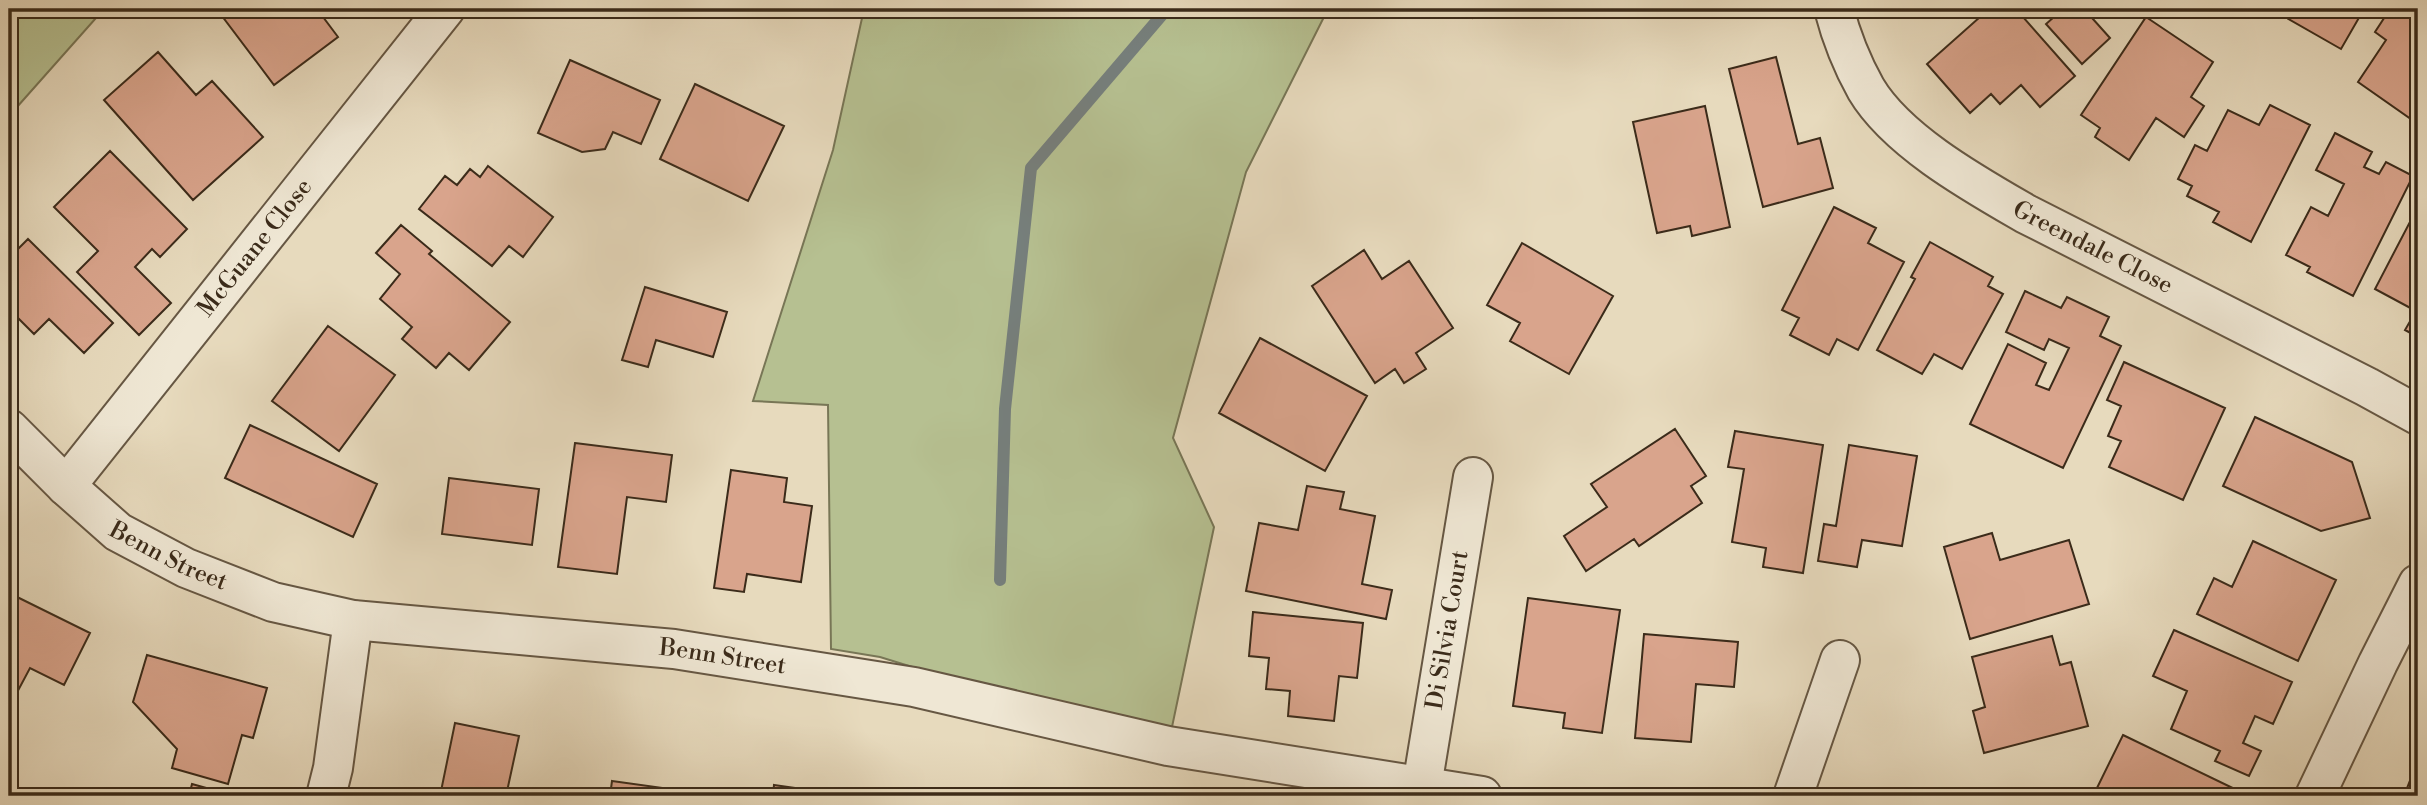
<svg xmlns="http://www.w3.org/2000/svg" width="2427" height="805" viewBox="0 0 2427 805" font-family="'Libre Bodoni',serif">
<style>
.green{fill:#b6c091;stroke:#787656;stroke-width:2}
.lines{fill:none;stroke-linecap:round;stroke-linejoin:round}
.stream{stroke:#767f7c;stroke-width:12}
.building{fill:#d9a48c;stroke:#3b2b1a;stroke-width:2}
.minor-casing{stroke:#665743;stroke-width:42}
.minor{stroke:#efe7d4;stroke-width:38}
.labels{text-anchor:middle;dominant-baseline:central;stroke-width:7;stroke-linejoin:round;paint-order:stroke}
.street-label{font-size:24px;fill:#3b2b1a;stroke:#efe7d4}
</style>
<rect width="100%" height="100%" fill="#e7dabd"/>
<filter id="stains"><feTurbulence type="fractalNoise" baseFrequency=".00286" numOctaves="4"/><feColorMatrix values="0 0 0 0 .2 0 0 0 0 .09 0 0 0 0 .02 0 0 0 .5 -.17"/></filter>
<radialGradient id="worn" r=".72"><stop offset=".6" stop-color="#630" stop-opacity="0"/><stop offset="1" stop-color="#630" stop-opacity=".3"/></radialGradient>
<path class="green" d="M9,9H104L9,116Z
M864,9H1328L1246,172L1173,438L1214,527L1168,746L880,657L831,649L828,405L753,401L833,150Z"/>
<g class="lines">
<path class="stream" d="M1000,580L1005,409L1031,168L1167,9"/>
</g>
<path class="building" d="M224,9H317L338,37L274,85L219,12Z
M1468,9H1494L1473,18Z
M1520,9H1535L1522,15Z
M1989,9H2016L2075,76L2040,107L2021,85L2000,104L1991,94L1970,113L1927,64Z
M2063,9H2084L2110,38L2082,64L2046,24Z
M2271,9H2364L2341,49Z
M2390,9H2418V124L2358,82L2386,40L2375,32Z
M2146,17L2213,62L2191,97L2204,106L2184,137L2156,118L2129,160L2095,137L2100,128L2081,115Z
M158,52L196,95L212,81L263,137L193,200L104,100Z
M1776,57L1798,144L1820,138L1833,188L1763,207L1729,69Z
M570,60L660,100L641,144L613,132L605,149L582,152L538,133Z
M695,84L784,126L748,201L660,159Z
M2270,105L2310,125L2251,242L2213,222L2219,212L2187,196L2192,186L2178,179L2195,145L2207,151L2228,110L2259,125Z
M1705,106L1730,227L1692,236L1690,226L1657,233L1633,122Z
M2335,133L2372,152L2364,167L2379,174L2386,162L2413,176L2353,296L2307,272L2310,267L2286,255L2311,207L2328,216L2344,184L2316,170Z
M110,151L187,229L160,257L152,249L135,267L171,303L139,335L77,272L98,251L54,207Z
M488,166L553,217L523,257L509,246L492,266L419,209L445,176L457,185L470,169L480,177Z
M1834,207L1876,228L1868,243L1904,262L1858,350L1837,339L1829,355L1790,335L1799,318L1782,310Z
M2412,218L2418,221V337L2405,330L2416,311L2375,289Z
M401,225L432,251L429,254L510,322L469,370L449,353L436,368L402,339L412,327L380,299L400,274L376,253Z
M28,239L113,323L84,353L49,319L34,334L9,309V258Z
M1930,242L1993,277L1988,286L2003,294L1962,369L1934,354L1922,374L1877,350L1915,279L1911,277Z
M1522,243L1613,296L1569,374L1510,341L1520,323L1487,305Z
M1364,250L1382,279L1409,261L1453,328L1416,353L1426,369L1404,383L1395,369L1375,383L1312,286Z
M645,287L727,312L713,357L656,340L648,367L622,360Z
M2025,291L2061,308L2067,297L2109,317L2100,336L2121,346L2063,468L1970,424L2008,344L2046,363L2036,385L2049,390L2069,348L2049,339L2044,350L2006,332Z
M328,326L395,375L339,451L272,401Z
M1260,338L1367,396L1325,471L1219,413Z
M2124,362L2225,408L2183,500L2109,467L2121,441L2108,436L2121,406L2107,400Z
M2255,417L2352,462L2370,518L2321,531L2223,486Z
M250,425L377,484L353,537L225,478Z
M1675,429L1706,476L1691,486L1702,503L1639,546L1634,539L1586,571L1564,536L1607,507L1591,484Z
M1735,431L1823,445L1803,573L1763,567L1766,548L1732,542L1744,469L1728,467Z
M575,443L672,455L666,502L627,497L617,574L558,567Z
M1849,445L1917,456L1902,546L1862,540L1857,567L1818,561L1824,524L1836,526Z
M731,470L787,478L784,502L812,506L801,582L747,574L744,592L714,588Z
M449,478L539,489L532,545L442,534Z
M1307,486L1344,492L1340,509L1375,516L1362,584L1392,590L1386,619L1246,591L1259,523L1298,530Z
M1992,533L2000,560L2069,540L2089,604L1970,639L1944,547Z
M2253,541L2336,580L2298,661L2197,614L2214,578L2232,587Z
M9,593L90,633L64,685L30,668L13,700L9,697Z
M1528,598L1620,610L1602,733L1563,728L1565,713L1513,706Z
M1253,612L1363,623L1357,678L1339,676L1334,721L1288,716L1290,691L1266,689L1269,658L1249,656Z
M2174,630L2292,682L2273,724L2255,716L2243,743L2261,751L2249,776L2215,761L2220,751L2171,729L2187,691L2153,676Z
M1644,634L1738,642L1734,687L1696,684L1691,742L1635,738Z
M2052,636L2060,665L2071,662L2088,726L1984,753L1973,711L1985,707L1972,657Z
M147,655L267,688L253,738L242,735L228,784L172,768L177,749L133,702Z
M455,723L519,736L506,796H440Z
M2123,735L2243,793L2241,796H2104L2095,792Z
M2418,760V796H2404Z
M612,781L692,792V796H610Z
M192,784L235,796H189Z
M774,785L824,792L823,796H773Z"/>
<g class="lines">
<g class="minor-casing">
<g id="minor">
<path id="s1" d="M1834,9C1841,36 1852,64 1866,89C1897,141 1974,184 2026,214L2367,387L2418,415"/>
<path id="s2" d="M9,429L66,486L118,532L186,568L273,602L353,620L674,649L914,687L1168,746L1482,796"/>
<path id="s3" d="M66,486L445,9"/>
<path id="s4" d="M1422,786L1473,477"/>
<path d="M326,796L333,768L353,620"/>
<path d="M1793,796L1840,660"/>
<path d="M2315,796L2378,663L2418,584"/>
</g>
</g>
<use href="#minor" class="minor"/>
</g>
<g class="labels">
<g class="street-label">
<text stroke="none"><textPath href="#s3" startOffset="304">McGuane Close</textPath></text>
<text stroke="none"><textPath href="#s1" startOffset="366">Greendale Close</textPath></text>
<text stroke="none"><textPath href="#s2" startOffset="206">Benn Street</textPath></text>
<text stroke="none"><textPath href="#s4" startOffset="158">Di Silvia Court</textPath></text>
<text stroke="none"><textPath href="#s2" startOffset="774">Benn Street</textPath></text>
</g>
</g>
<rect width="2427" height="805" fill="none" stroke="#e7dabd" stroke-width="35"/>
<rect x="10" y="10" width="2406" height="784" fill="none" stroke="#3b2b1a" stroke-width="3.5"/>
<rect x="18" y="18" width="2392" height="770" fill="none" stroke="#3b2b1a" stroke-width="2"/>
<rect width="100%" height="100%" filter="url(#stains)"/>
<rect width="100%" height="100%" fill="url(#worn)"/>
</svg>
